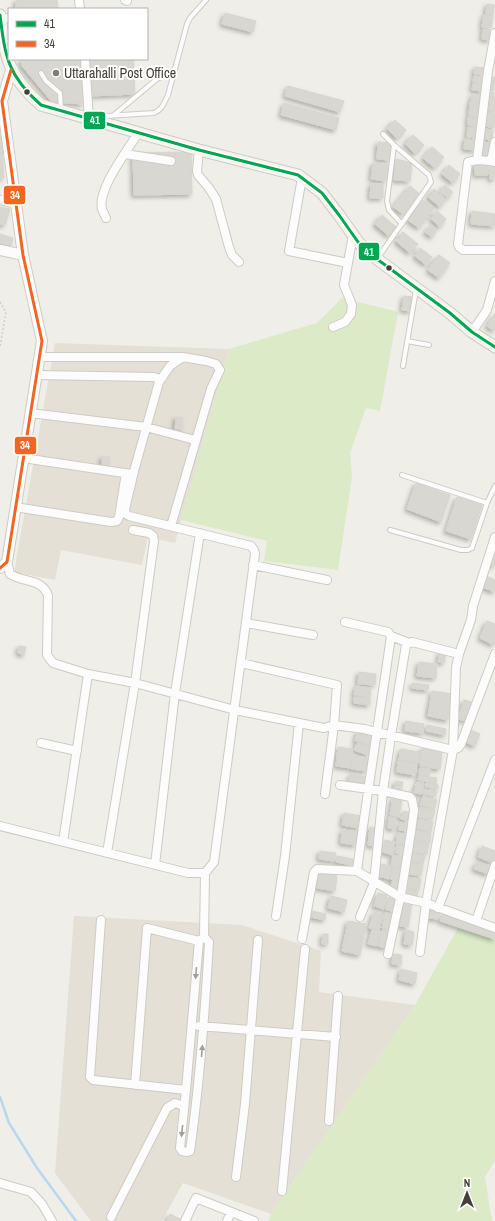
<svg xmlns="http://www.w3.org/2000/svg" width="495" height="1221" viewBox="0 0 495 1221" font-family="'Archivo Narrow',sans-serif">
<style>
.residential{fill:#e4e0d5}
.green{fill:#dceac8}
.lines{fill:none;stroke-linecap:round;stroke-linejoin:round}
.stream{stroke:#b9d7ee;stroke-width:2.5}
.building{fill:#d9d7d1;stroke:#d8d5ce;filter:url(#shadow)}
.service-casing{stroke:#cecbc6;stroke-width:6}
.minor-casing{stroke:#cecbc6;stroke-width:10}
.tertiary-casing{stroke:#cecbc6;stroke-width:12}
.secondary-casing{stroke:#cfcbbf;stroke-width:13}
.path{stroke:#d1ceca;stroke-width:1.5;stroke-dasharray:2 2;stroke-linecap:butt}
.service{stroke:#fdfcfc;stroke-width:4}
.minor{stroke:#fdfcfc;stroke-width:8}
.tertiary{stroke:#fdfcfc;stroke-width:10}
.secondary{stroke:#f6f4ee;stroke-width:11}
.bus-1-casing{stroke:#fff;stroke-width:6}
.bus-2-casing{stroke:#fff;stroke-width:6}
.bus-1{stroke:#00a651;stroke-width:3}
.bus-2{stroke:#f26522;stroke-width:3}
.oneway{fill:#a19e98}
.poi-dot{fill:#817c74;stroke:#fff;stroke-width:1.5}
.bus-dot{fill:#453f35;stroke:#fff;stroke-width:1.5}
.labels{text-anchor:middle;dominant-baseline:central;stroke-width:4;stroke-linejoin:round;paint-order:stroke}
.poi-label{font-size:14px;fill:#453f35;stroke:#fff;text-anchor:start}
.line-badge{stroke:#fff;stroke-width:1.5}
.badge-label{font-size:11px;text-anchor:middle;font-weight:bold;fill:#fff}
</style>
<defs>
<filter id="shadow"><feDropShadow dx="-2.5" dy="2.5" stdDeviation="2" flood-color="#0004"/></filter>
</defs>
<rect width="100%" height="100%" fill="#f0eee8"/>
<path class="residential" d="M55,343L229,349L175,543L148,537L142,565L61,550L55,580L14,572Z
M74,916L242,925L321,951L319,992L415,1005L271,1214L183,1183L162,1221H91L55,1173Z"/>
<path class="green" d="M342,298L398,312L380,411L366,408L350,453L352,477L338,570L264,561L267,541L181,520L229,349L317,323Z
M458,928L495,940V1160L485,1177L492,1221H268L271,1214L415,1005Z"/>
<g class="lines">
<path class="stream" d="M0,1097L9,1123L37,1168L76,1221"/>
</g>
<path class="building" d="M16,0H57L58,9H16Z
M487,4L494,5L493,15L486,14Z
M225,13L256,21L253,32L222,24Z
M484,15L493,16L491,28L482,27Z
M483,29L491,30L490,40L482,39Z
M21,59H82L84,104L52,102L22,66Z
M87,59H133L135,94L89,96Z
M475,67L485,68L484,75L474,74Z
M474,76L484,77V83L473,82Z
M491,77H495V88H490Z
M473,83L484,84L483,91L472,90Z
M288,86L344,101L340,112L285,96Z
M490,92L495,93V102L489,101Z
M472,95L483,96L482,103L471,102Z
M470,102L481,104L480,117L469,116Z
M488,102L495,104V112L487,110Z
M284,103L339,118L336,130L281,115Z
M487,112L495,113L494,128L485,126Z
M0,113L4,178H0Z
M468,117L480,119L479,127L468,125Z
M395,120L406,130L397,139L387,128Z
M468,127L478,128L477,138L467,137Z
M485,129L493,130L492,140L483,139Z
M413,135L424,145L415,154L405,143Z
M465,139L477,140L476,150L464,149Z
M378,142L391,143L390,160L377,159Z
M482,142L491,143L489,157L480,155Z
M432,147L444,157L435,168L423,158Z
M191,152L192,194L134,195L133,153Z
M396,159L412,163L410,181L394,180Z
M488,162V175H475V163Z
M373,163L388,165L386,181L371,179Z
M449,165L460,174L453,183L442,174Z
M490,165L495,166V179H490Z
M371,184H383V198H370Z
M445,185L453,192L448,198L440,192Z
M410,186L420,194L403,214L393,207Z
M434,189L446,199L440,207L428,197Z
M423,200L434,208L419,228L408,220Z
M0,207L10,209L5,225L0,224Z
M437,211L446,219L440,227L431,219Z
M472,211L495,214V226L471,224Z
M382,215L396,227L389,236L375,224Z
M431,225L437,230L432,237L425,232Z
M403,232L418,244L410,253L396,241Z
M0,234L13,238L11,246L0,243Z
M420,248L432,257L426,265L415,256Z
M439,255L450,263L439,278L428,270Z
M404,296L412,297L411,311L402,310Z
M495,313V331L487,326Z
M176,417L183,418L182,429H175Z
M102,457H109V468L102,467Z
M416,483L450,495L441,522L407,509Z
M457,497L482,505L471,539L446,531Z
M494,554H495V566L490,564Z
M486,576L495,580V592L482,587Z
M487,621L495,624L494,645L480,638Z
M19,646L26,647L24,655L18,653Z
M440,652L446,653L444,663L438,662Z
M419,662L437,664L436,678L417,676Z
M359,672L376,674L375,685L358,684Z
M413,683L429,685L428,690L412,688Z
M356,686L371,688L370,698L354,695Z
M432,691L453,694L448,720L428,716Z
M354,697L370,699V705L354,703Z
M464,700L472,702L467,721L458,719Z
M406,721L424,724L423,733L405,731Z
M427,725L446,729L445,735L426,731Z
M468,729L480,734L475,746L463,741Z
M358,731L374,736L372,746L355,741Z
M357,743L371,747L368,755L354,750Z
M338,747L352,749L350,768L336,766Z
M422,748L442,751L440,769L420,766Z
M401,749L420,752L419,763L399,760Z
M353,756L368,758L367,771L351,769Z
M398,761L417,764L415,775L397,772Z
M420,768L430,769L429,776L419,774Z
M351,774L367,777L366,785L349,781Z
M419,775L437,778L436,784L418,780Z
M396,781L403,782L401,791L394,789Z
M417,782L424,783L422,794L414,793Z
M426,783L438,785V789L425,787Z
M424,789L437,791L435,797L423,794Z
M423,796L437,800L434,809L420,805Z
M393,797L402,799L399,817L390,815Z
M420,807L435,810L432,820L418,817Z
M404,811L410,813L407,821L400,818Z
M344,813L361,816L359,828L342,825Z
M389,817L396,818L395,829L388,828Z
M419,819L433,822L431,832L417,828Z
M400,823L408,824V831L399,830Z
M370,827L378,828L376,846L368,845Z
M342,830L358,832L356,845L341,843Z
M417,830L431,833L430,843L415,840Z
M398,833L409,835L407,845L396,843Z
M385,840L395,842L393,855L382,852Z
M414,841L429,844L427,854L412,852Z
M397,844L405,847L403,855L395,853Z
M482,846L495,851V856L493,863L478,857Z
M320,851L336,853L334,861L319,859Z
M413,853L425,856L423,864L411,861Z
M393,855L404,857L402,868L391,866Z
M337,856L353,859L352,865L336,862Z
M477,862L491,867L488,874L474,869Z
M411,863L423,865L421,876L408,874Z
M381,864L392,866L389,879L378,876Z
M393,867L403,869L400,881L390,879Z
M319,873L337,876L335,891L317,888Z
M407,877L421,879L419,890L406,888Z
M393,880L399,882L396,892L389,890Z
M405,889L418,891L417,897L404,895Z
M378,893L387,895L384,909L374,906Z
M331,896L347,900L344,912L328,908Z
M388,897L396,899L394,911L386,910Z
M404,900L412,902L408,927L400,926Z
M428,910L440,911L439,919L427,918Z
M311,911L326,914L325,920L310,917Z
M374,912L383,915L379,930L369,928Z
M385,913L393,914L390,930L382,928Z
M443,913L495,931V939L440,921Z
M348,921L366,924L360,955L342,951Z
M372,929L380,931L377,946L368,944Z
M382,930L391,932L387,948L378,946Z
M406,930L414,932L412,945L404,944Z
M323,934H328V944H322Z
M393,954L402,955L401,965L392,964Z
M401,969L417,973L415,984L399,980Z
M170,1214L182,1220L181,1221H167Z"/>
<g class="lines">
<g class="service-casing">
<path id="service" d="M41,73L46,81L60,93L61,109
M115,114L157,79L174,71
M101,122L103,118L106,116L154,113C162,110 164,103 168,95L187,24L190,18L206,0
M383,134L394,145
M377,259L431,182L429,175L394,145L387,201L389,210L402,224
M407,341L429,345
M403,366L416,290
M402,475L487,503
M390,530L461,550H468L472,548L487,503L495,486"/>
</g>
<g class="minor-casing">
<path id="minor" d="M79,0L80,9
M125,0L127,1
M0,19L9,18
M85,59L89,119
M495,142L491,161L495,162
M199,150L197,171L198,175L209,188L216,199L229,247L232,255L239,262
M125,154L171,161
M477,160L488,71L495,33
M491,161L477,160L468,162L458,244L459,247L463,250H495
M302,178L289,251L348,263
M0,200L16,204
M106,218C105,215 103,212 102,209C97,189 128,150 138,133
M333,327L345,322L351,314L352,305L344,285L353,235
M472,332L487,310L495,281
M39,357H183
M159,382L170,366L183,357L206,361L216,364L220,370L211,389L171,526
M30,413L146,427L195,440
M23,458L131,474
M15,507L111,522L117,521L119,517L126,473
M133,530L149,533L153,536L154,541L135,683L235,710L299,723L324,728L334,725L364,729L453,750L458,748L461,744L495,654
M7,562L10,574C24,583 41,578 48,595L47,655L53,663L88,674
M253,565L327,580
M345,622L388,632L391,636C380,714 367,793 357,871
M246,623L313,635
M391,636L409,643
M241,663L337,685L334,725L325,794
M41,743L77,751
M340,785L383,791L410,797L412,799L414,810L411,832L402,889L388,954
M0,826L188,873H205L214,862L255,554L254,550L251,546L129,516L126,514L125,509L134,471L159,382L157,378L154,377L36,375
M63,842L88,674L135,683L107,853
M155,865L175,693L200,533
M438,908L495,760
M276,916L285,856L299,723
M360,917L374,883L383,791L391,736L406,645L412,642L459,654
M101,920L90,1077L93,1080L186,1090
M476,921L495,865
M204,937L199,941L186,1090L180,1148L182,1151L187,1152L190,1151C200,1081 205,1012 209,942L204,937L205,873
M302,939L314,872L317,869L357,871L400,897L426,903L495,928
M420,952L426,903L453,750L456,667L459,654L471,620L473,606L495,537
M199,1026L336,1037
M135,1085L147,928L199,941
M329,1121L338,996
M236,1177L245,1104L258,940
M0,1183L31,1192L42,1204L52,1221
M282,1191L305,949
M111,1217L167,1108L175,1103L184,1106
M185,1221L196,1198L254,1221
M227,1221L231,1212"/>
</g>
<g class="tertiary-casing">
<path id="tertiary" d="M0,250L23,255
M0,568L7,562L42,341L23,255L2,101L11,70"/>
</g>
<g class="secondary-casing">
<path id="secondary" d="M0,15C5,57 8,76 41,105L199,150L298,175L322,193L339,215L358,242L377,259L450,313L472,332L495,347"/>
</g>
<path class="path" d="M0,302L6,312L0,346"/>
<use href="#service" class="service"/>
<use href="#minor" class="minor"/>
<use href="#tertiary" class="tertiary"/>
<use href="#secondary" class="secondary"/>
<g class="bus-1-casing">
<path id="bus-1" d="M0,15C5,57 8,76 41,105L199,150L298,175L322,193L339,215L358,242L377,259L450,313L472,332L495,347"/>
</g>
<g class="bus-2-casing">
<path id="bus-2" d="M0,568L7,562L42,341L23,255L2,101L11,70"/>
</g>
<use href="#bus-1" class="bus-1"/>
<use href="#bus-2" class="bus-2"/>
</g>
<defs><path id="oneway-solid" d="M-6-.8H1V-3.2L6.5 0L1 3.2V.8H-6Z"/></defs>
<g class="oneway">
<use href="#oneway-solid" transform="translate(196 973) rotate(95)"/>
<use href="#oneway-solid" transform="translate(202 1051) rotate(-85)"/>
<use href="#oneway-solid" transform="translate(182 1131) rotate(96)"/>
</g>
<circle class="poi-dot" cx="56" cy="73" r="4"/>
<g class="bus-dot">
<circle cx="27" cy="92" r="3.5"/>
<circle cx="389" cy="268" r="3.5"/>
</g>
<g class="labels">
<g class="poi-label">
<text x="64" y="73">Uttarahalli Post Office</text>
</g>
</g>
<g class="line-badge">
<rect x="83" y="111" width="23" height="19" rx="4" fill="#00a651"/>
<rect x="3" y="185" width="23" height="20" rx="4" fill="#f26522"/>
<rect x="358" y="242" width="22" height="19" rx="4" fill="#00a651"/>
<rect x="14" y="436" width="23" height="19" rx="4" fill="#f26522"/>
</g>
<g class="badge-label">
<text x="95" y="124">41</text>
<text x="15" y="199">34</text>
<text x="369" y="256">41</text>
<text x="25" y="449">34</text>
</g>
<rect x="8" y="8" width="140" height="52" fill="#ffffff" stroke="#b5b2ae"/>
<rect x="16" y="21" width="20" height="6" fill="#00a651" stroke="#b5b2ae"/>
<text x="44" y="28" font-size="12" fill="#453f35">41</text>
<rect x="16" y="41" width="20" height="6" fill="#f26522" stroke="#b5b2ae"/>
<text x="44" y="48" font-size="12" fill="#453f35">34</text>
<g transform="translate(467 1193)" stroke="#ffffff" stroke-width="3" paint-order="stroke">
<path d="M0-3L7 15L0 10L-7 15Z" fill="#453f35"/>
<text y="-6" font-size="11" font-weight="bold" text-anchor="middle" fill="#453f35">N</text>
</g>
</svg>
